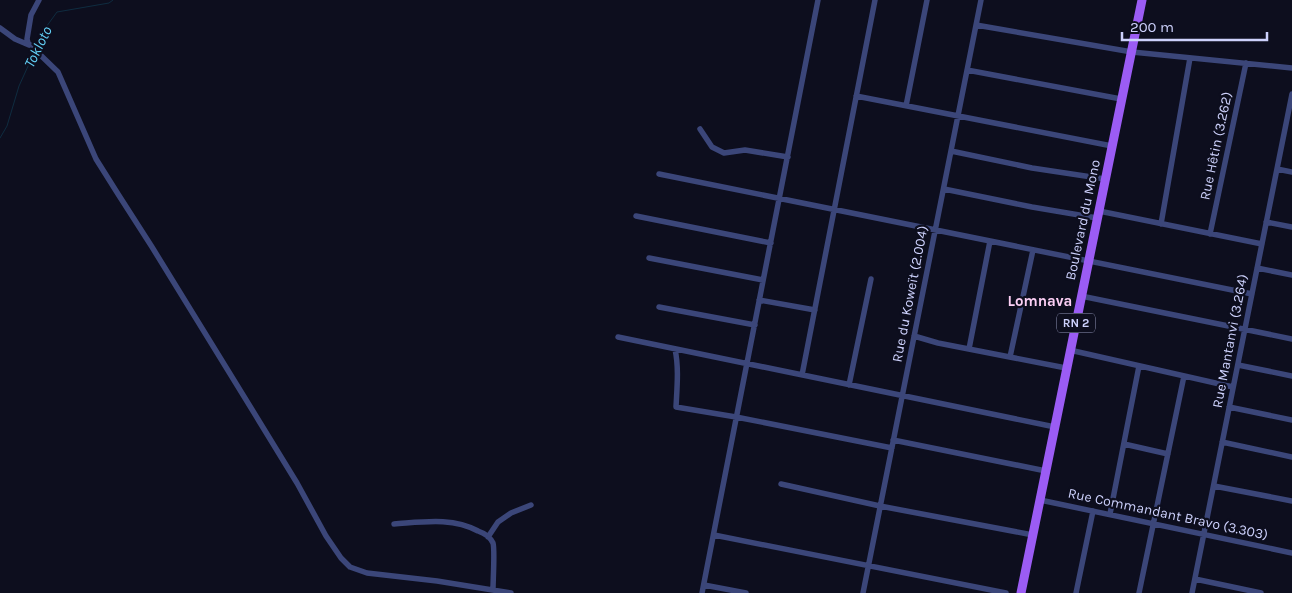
<svg xmlns="http://www.w3.org/2000/svg" width="1292" height="593" viewBox="0 0 1292 593" font-family="Karla,sans-serif">
<style>
.lines{fill:none;stroke-linecap:round;stroke-linejoin:round}
.stream{stroke:#0f2c40;stroke-width:1}
.minor{stroke:#3b4679;stroke-width:5.5}
.primary{stroke:#9b5cf4;stroke-width:9}
.labels{text-anchor:middle;dominant-baseline:central;stroke-width:4.5;stroke-linejoin:round;paint-order:stroke}
.shield{fill:#0d0e1e;stroke:#9396b9;stroke-width:1}
.shield-label{font-size:12px;font-weight:bold;fill:#cdd1fc}
.street-label{font-size:14px;fill:#cdd1fc;stroke:#0d0e1e}
.water-label{font-size:15px;font-style:italic;fill:#62cff5;stroke:#0d0e1e}
.neighbourhood-label{font-size:15px;font-weight:bold;fill:#fccff5;stroke:#0d0e1e}
</style>
<rect width="100%" height="100%" fill="#0d0e1e"/>
<g class="lines">
<path class="stream" d="M36,47L41,34L57,12L109,3L113,0
M0,138L7,126L19,86L34,53"/>
<path class="minor" d="M39,0L31,15L27,39L28,43L58,72L96,159L118,194L152,247L259,421L297,483L326,536L341,558L350,567L367,573L437,581L511,593
M976,25L1132,52L1292,68
M0,28L15,39L29,45
M967,70L1121,99
M856,96L1112,146
M906,106L927,0
M700,129L712,147L724,153L745,150L788,157
M951,151L1032,168L1105,179
M1277,169L1292,172
M659,174L1252,294
M944,189L1032,207L1097,218
M1099,211L1262,244
M636,216L771,243
M1266,222L1292,227
M1161,224L1190,58
M1210,234L1246,63
M649,258L763,280
M1257,268L1292,275
M1081,296L1292,339
M759,300L815,310
M659,307L755,325
M914,336L938,343L1066,368
M618,337L1055,427
M675,349C679,368 677,387 676,407L736,417L892,448
M969,349L990,241
M1069,354L1074,351L1233,387
M1010,357L1033,250
M1238,365L1292,376
M802,375L875,0
M849,385L871,279
M1229,407L1292,420
M893,440L1046,471
M1222,442L1292,457
M1124,444L1168,454
M781,484L880,506L1033,535
M1214,486L1292,501
M1040,500L1292,553
M1110,514L1139,366
M394,524C423,522 452,517 478,531C484,533 490,537 493,543C495,549 493,581 493,589
M714,535L1006,593
M488,537L498,522L511,513L531,505
M1195,579L1261,593
M704,585L746,593
M702,593L818,0
M863,593L981,0
M1076,593L1093,511
M1139,593L1184,376
M1192,593L1292,94"/>
<path class="primary" d="M1021,593L1142,0"/>
</g>
<g class="labels">
<rect class="shield" x="1057" y="313.5" width="38" height="19" rx="4"/>
<g class="shield-label">
<text x="1076" y="323">RN 2</text>
</g>
<g class="street-label">
<text transform="translate(1216 146) rotate(-78)">Rue Hêtin (3.262)</text>
<text transform="translate(1083 220) rotate(-78)">Boulevard du Mono</text>
<text transform="translate(910 294) rotate(-79)">Rue du Koweït (2.004)</text>
<text transform="translate(1230 341) rotate(-79)">Rue Mantanvi (3.264)</text>
<text transform="translate(1168 514) rotate(12)">Rue Commandant Bravo (3.303)</text>
</g>
<g class="water-label">
<text transform="translate(38 47) rotate(-64)">Tokloto</text>
</g>
<g class="neighbourhood-label">
<text x="1040" y="301">Lomnava</text>
</g>
</g>
<path d="M1122 32v8h145v-8" fill="none" stroke="#cdd1fc" stroke-width="2.5"/>
<text x="1130" y="32" font-size="15" fill="#cdd1fc" stroke="#0d0e1e" stroke-width="4" paint-order="stroke">200 m</text>
</svg>
